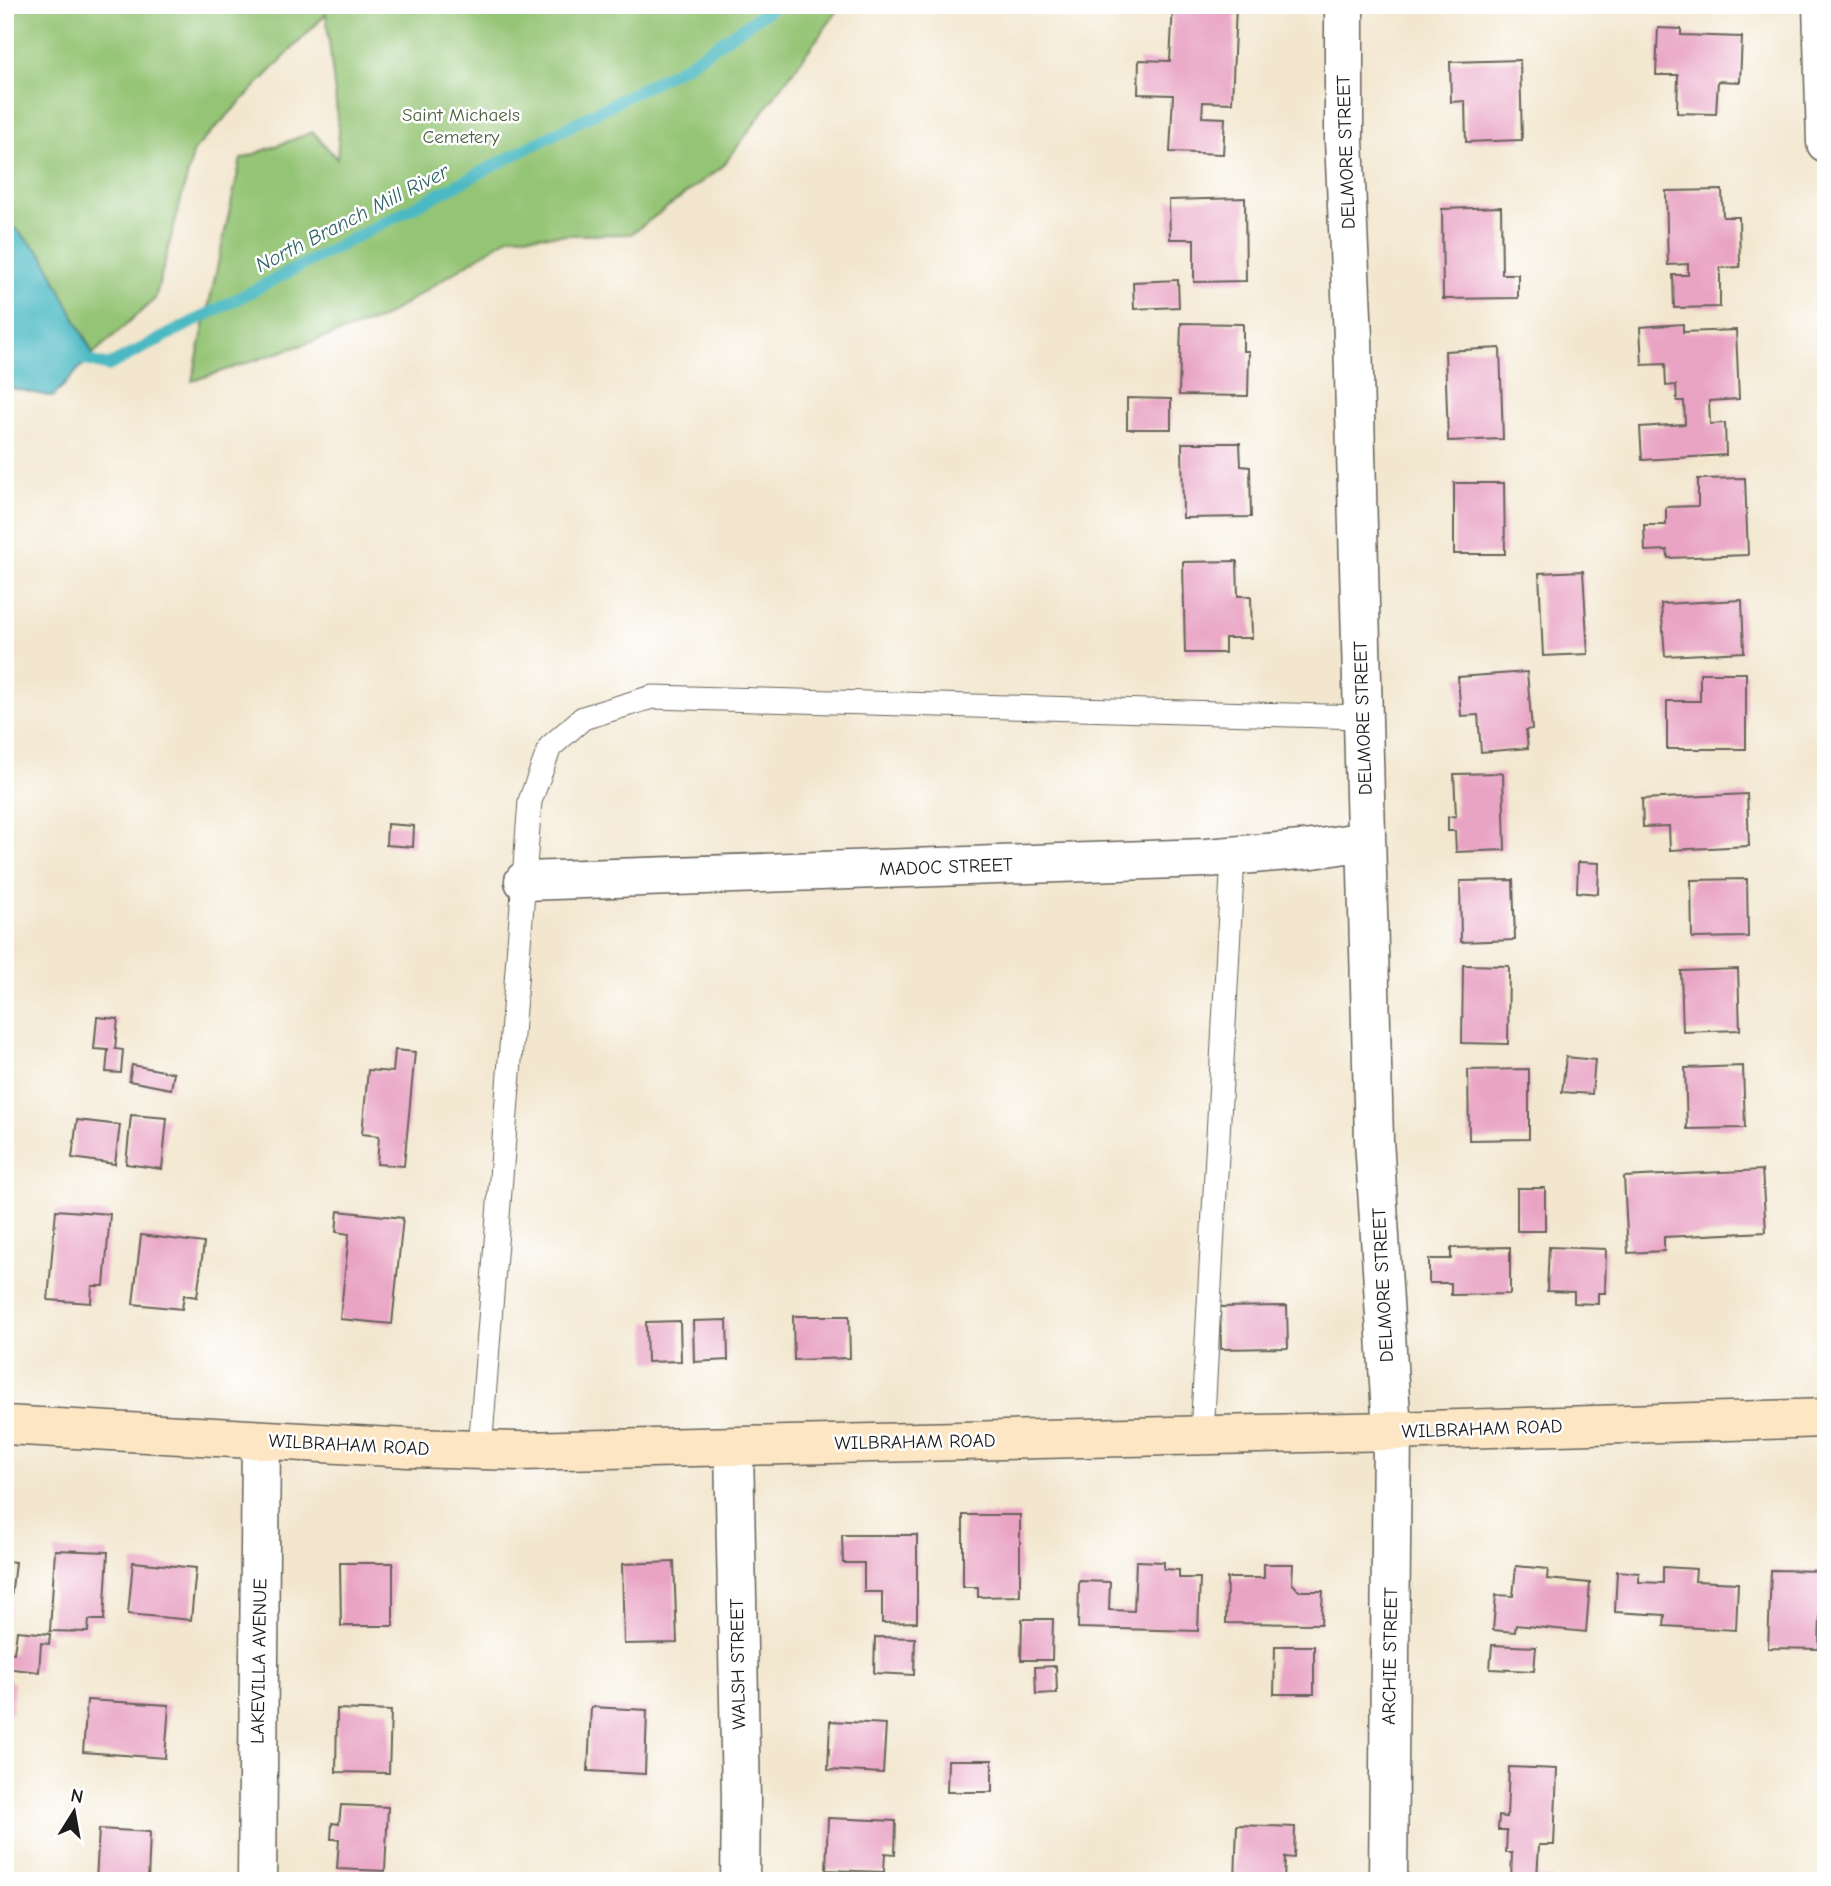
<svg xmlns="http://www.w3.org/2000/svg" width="1831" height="1886" viewBox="0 0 1831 1886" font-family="'Comic Neue',sans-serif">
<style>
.green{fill:#94c474;stroke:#587048;stroke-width:2}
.water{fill:#4bb9c3;stroke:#346a70;stroke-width:2}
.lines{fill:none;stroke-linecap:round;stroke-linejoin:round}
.stream{stroke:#4bb9c3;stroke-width:12}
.building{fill:#e9a4c4}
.service-casing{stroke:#67635a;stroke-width:25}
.minor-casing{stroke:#67635a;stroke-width:41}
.tertiary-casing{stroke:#67635a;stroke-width:41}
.secondary-casing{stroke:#67635a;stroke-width:41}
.service{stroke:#fff;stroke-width:23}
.minor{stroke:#fff;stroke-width:38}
.tertiary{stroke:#fff;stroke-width:38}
.secondary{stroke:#fce6c4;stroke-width:38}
.labels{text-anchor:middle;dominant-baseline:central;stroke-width:5;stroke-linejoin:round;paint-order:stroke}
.park-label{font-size:19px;fill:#4c5f3f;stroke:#fff}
.street-label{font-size:19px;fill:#1c1c1c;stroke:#fff}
.water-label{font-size:21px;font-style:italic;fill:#316367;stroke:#fff}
</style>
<rect width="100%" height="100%" fill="#fff"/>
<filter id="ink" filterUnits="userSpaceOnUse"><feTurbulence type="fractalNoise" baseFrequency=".0143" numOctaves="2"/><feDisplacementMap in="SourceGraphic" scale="14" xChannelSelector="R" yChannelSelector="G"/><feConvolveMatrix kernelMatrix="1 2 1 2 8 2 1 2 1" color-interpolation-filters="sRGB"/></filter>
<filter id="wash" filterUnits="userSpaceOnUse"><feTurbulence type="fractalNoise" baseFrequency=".00686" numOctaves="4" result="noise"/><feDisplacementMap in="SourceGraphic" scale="28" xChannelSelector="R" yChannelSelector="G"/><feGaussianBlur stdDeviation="1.57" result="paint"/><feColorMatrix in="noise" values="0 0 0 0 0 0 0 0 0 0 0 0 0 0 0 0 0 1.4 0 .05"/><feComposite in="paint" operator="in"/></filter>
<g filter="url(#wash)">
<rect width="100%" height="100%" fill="#f2e6ce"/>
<path class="green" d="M5,5H842L723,166L631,234L511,236L381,319L192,381L241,159L313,132L337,159L339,131L326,14L194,150L155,299L93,354L43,255L5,219Z"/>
<path class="water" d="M5,219L43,255L93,354L53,397L5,387Z"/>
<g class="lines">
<path class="stream" d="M72,356L108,366L687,65L776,5"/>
</g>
<g id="blocks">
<path class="building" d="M1173,5H1236L1232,103L1203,102L1202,117L1225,118L1223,154L1170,152L1173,95L1138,94L1139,60L1170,61Z
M1658,28L1681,29V35L1742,37L1740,82L1718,81L1716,114L1677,113L1678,75H1656Z
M1520,60L1522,140L1466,142L1465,101L1451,102L1450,62Z
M1722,190L1723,217H1739L1740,267L1720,268V307L1674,308L1673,275H1688V264L1668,265L1666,191Z
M1245,198L1246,281L1194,282V239H1170L1169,200Z
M1501,207L1502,274H1518V298L1443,299L1442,209Z
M1178,280L1179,307L1134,309L1133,282Z
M1181,323L1243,324V351H1249L1248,396L1179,395Z
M1683,324V332L1736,330L1739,399L1709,401L1710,424L1725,423L1726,455L1642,460L1640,427L1685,424L1684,401H1677L1676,385L1666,386L1665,364L1642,365L1640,327Z
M1500,348L1503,439L1448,441L1445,351Z
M1127,398L1171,399V429H1127Z
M1182,443H1240L1241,466L1250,467L1251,517L1183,518Z
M1745,478L1748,555L1668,558L1667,550L1645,551L1644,525H1666V507L1698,506V479Z
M1454,483H1504L1505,554H1454Z
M1237,561L1238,596H1251L1252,638H1225V653H1185L1183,562Z
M1583,571L1588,654L1543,656L1539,573Z
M1742,600L1744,652L1665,656L1661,604Z
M1527,672L1532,729L1526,730L1528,748L1481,752L1478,715L1461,716L1458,677Z
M1700,673H1746V749H1667V701H1700Z
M1503,773L1505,850L1456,852L1455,831H1448V817L1456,816L1454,774Z
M1747,794L1749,846L1670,850L1669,826L1643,827L1642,799Z
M387,824L414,826L413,847L386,845Z
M1578,862L1599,863L1598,894L1577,892Z
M1747,879L1748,937L1692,938L1691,880Z
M1513,880L1515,940L1461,942L1460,881Z
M1463,965L1509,966L1508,1044L1462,1043Z
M1738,969L1740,1030L1683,1032L1681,971Z
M97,1017L118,1019L115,1049L123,1050L121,1073L106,1072L108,1050L94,1049Z
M395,1050L415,1052L404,1166L377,1164L379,1136L362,1134L368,1070L393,1072Z
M1566,1057L1595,1060L1592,1094L1562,1092Z
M132,1065L174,1073L171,1089L129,1081Z
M1743,1066L1745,1128L1687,1129L1685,1068Z
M1529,1069V1139L1469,1140L1468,1070Z
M131,1115L167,1118L162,1169L126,1164Z
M77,1120L120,1125L115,1164L72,1158Z
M1762,1170L1766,1232L1664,1237V1251L1628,1253L1624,1177Z
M1517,1188H1545V1231H1517Z
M56,1210L110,1214L104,1286H92L91,1303L48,1300Z
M338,1211L403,1218L392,1324L340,1319L349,1234L336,1232Z
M141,1235L204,1243L197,1297L184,1295L182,1309L133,1304Z
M1510,1247V1294L1451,1295V1283H1429V1259H1451V1248Z
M1549,1247L1606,1249L1605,1293H1598V1304L1574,1303V1292L1547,1291Z
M1287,1306L1288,1348L1221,1349L1220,1307Z
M793,1316H849L850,1358L794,1360Z
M727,1320L728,1360L694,1362L693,1321Z
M680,1321L681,1361L647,1362L646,1322Z
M963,1515H1020V1596L978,1597V1587H963Z
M842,1535H917V1622L882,1623V1592H864V1563H843Z
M55,1550L108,1552L104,1620H89L88,1632L50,1631Z
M5,1561L15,1562L9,1617H5Z
M1136,1561L1164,1562V1569L1179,1570V1578H1200L1198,1631L1078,1628L1079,1581L1110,1582L1109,1610L1134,1611Z
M133,1562L196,1568L191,1620L128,1614Z
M674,1562L677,1643L624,1644L622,1564Z
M340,1563H393V1626H341Z
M1264,1564H1293L1292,1583L1299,1591H1323L1321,1624L1226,1623L1227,1578H1264Z
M1516,1566L1548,1569L1547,1579L1590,1583L1586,1632L1516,1625L1515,1632L1493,1630L1496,1595L1513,1596Z
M1663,1567L1696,1569L1695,1581L1738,1583L1736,1630L1664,1626L1665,1615L1615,1612L1617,1571L1639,1573V1582L1663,1583Z
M1771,1570L1826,1571V1617H1820L1819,1649L1768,1648Z
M1022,1619H1053L1052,1660H1021Z
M17,1631L50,1634L49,1644L41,1643L39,1672L5,1668V1652L14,1653Z
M875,1637L915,1638L914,1675L874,1673Z
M1492,1645L1536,1647L1534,1671L1490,1669Z
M1275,1646H1314V1694H1274Z
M1056,1666L1057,1693L1036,1694L1035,1667Z
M5,1682H14L12,1713H5Z
M87,1700L169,1705L165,1758L83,1752Z
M591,1707L647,1710L645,1774L588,1771Z
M337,1709L391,1711L389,1773L336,1772Z
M830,1721L886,1724L883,1773L828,1770Z
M948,1760H992V1792H947Z
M1509,1767L1557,1769L1554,1845H1539L1537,1878H1552V1881H1511L1512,1853H1506L1507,1830H1498L1499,1816L1507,1817Z
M341,1805L388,1807L385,1871L337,1869L339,1839H331L332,1823L339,1824Z
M828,1818L896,1821L895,1854L885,1853L884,1872L826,1870Z
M1237,1825L1295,1827L1294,1858L1285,1857L1284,1881H1235Z
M99,1829L150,1832L148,1881H96Z"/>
</g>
</g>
<g filter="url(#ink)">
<use href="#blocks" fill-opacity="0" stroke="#67635a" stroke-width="2"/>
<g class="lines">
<g class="service-casing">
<path id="service" d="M1202,1435L1233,856
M480,1450L530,801L550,747L583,718L652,697L1363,717"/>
</g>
<g class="minor-casing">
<path id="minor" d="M1344,5V140L1353,337L1374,1140L1392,1431L1388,1881
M1822,5L1826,143
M524,881L1206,858L1313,849L1366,841
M257,1881L261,1440"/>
</g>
<g class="tertiary-casing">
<path id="tertiary" d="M734,1447L741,1800L740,1881"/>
</g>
<g class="secondary-casing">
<path id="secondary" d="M5,1425L409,1448L520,1451L1392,1431L1826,1418"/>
</g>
<use href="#service" class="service"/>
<use href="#minor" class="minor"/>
<use href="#tertiary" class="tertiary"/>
<use href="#secondary" class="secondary"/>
</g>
</g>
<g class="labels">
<g class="park-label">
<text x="461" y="115">Saint Michaels<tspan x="461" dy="22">Cemetery</tspan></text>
</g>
<g class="street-label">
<text transform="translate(1346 152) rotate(-92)">DELMORE STREET</text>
<text transform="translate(1363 718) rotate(-92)">DELMORE STREET</text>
<text transform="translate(946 867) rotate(-2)">MADOC STREET</text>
<text transform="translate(1383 1285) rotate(-93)">DELMORE STREET</text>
<text transform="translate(1482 1429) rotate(-2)">WILBRAHAM ROAD</text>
<text transform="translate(915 1442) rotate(-1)">WILBRAHAM ROAD</text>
<text transform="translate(349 1445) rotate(3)">WILBRAHAM ROAD</text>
<text transform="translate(1390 1656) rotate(-89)">ARCHIE STREET</text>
<text transform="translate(259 1661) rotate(-89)">LAKEVILLA AVENUE</text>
<text transform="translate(738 1664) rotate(-91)">WALSH STREET</text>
</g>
<g class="water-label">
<text transform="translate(352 218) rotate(-27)">North Branch Mill River</text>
</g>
</g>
<rect width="1831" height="1886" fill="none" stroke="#fff" stroke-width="28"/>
<g transform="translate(74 1812) rotate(11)" stroke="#ffffff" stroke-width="5" paint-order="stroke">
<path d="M0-5L12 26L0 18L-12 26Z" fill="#1c1c1c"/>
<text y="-10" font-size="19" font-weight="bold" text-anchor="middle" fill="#1c1c1c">N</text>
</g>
</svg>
